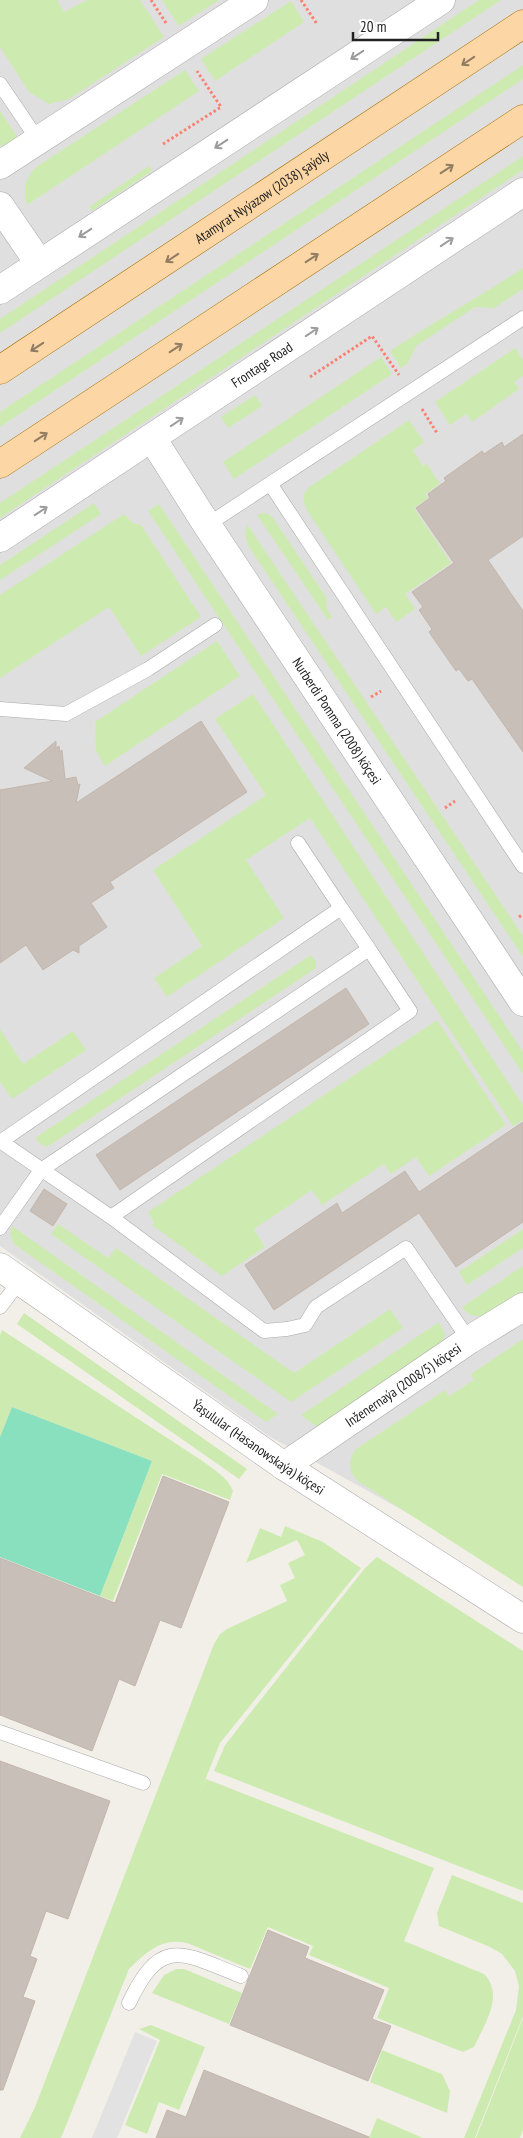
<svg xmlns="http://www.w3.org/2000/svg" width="523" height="2138" viewBox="0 0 523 2138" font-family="'PT Sans Narrow',sans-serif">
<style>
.residential{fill:#e0dfdf}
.grass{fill:#cdebb0}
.pitch{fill:#88e0be}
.parking{fill:#e2e2e2}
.building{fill:#c7bfb8;stroke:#c4b6ab}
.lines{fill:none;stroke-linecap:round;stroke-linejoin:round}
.service-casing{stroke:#a9a9a9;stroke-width:15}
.minor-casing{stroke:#a9a9a9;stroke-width:29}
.primary-casing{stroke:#a06b00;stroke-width:29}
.path{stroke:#fa8072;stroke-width:3;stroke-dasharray:2.5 2.5;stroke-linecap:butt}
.service{stroke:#fff;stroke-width:14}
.minor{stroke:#fff;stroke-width:28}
.primary{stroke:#fcd6a4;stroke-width:28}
.oneway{stroke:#9c9c9c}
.oneway2{stroke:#8f7c63}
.labels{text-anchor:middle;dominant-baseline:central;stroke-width:4;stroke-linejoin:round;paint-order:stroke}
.street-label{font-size:14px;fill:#222;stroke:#fff}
</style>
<rect width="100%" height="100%" fill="#f2efe9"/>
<path class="residential" d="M0,0H523V1577L267,1435L0,1246Z"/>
<path class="grass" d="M0,0H57L64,12L87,0H140L164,37L69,99L49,104L29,92L0,47Z
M162,0H219L179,26Z
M479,0H501L0,333V319Z
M291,1L304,22L215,81L201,59Z
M523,65V79L0,427V412Z
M185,70L199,91L27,205C22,189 25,179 36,167Z
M0,111L18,138L3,148L0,144Z
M523,156V170L0,518V503Z
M149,166L152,171L92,211L89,207Z
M523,268V289L494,308L475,307L416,346L408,363L401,368L390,351C433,322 479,297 523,268Z
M515,348L523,360V376L514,382L519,389L472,422L466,414L450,425L435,402Z
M381,357L392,374L234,479L223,462Z
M255,395L262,406L228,428L221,417Z
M409,420L424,442L413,450L423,466L427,464L440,484L425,494L428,498L414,508L451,563L405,594L415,609L396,622L386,607L376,614L306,509L303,496L308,488Z
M94,503L101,514L0,580V565Z
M159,504L523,1052V1074L148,511Z
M261,513L268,514L273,518L326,597L327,609L332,617L328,620L257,515Z
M124,514L133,523L141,525L201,617L141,656L109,607L0,678V595Z
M247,524L523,936V957L249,547L245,534Z
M217,641L240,676L105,766L96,751L95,722Z
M253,694L523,1105V1120L513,1126L310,818L246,860L284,918L167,997L154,978L202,946L153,870L266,795L215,719Z
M311,955L316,962V968L47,1147L40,1144L35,1138Z
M437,1020L506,1125L429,1176L416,1157L391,1174L384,1164L322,1205L312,1190L254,1229L265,1247L222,1276L152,1225L154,1222L148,1212Z
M0,1029L23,1064L73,1031L86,1050L12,1099L0,1082Z
M58,1224L108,1258L116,1248L294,1373L390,1309L403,1328L291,1402L51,1234Z
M12,1226L278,1414L266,1422L14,1244L10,1235Z
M523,1229V1248L467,1285L459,1272Z
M523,1266V1291C507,1301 478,1331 462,1307Z
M24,1313L247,1469L239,1479L17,1324Z
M439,1322L445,1334L443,1343L318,1428L301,1415Z
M2,1330L201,1460C213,1469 228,1477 233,1491L230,1500L162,1474L113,1601L100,1596L152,1461L12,1407L0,1437V1335Z
M523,1339V1587L359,1482C348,1473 348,1460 356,1449L445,1390L449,1396L474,1380L471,1374Z
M285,1526L323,1542L361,1568L220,1743L200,1793L206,1779L434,1868L404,1941L484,1974C505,1995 484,2025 474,2047L463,2052L377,2018L389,1988L309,1955L313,1946L268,1927L250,1969L187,1943C162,1937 145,1953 129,1969L61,2138H20L35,2107L214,1644L220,1634L227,1629L287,1601L280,1585L295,1578L288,1563L305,1555L297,1540L246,1563L260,1528L281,1537Z
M377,1557L523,1651V1891L214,1771L225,1745L365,1568Z
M452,1875L523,1903V2016L475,2138H464L516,2010L519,1986L515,1971L502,1954L490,1947L439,1926L437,1913Z
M176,1969H184L242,1993L229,2024L152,1993L164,1975Z
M523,2018V2130L520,2138H476Z
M151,2025L205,2047L179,2110L159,2102L147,2134L125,2125L160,2040L139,2029Z
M382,2050L442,2074L450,2091L447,2113L370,2082Z
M377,2118L423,2138H369Z"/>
<path class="pitch" d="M12,1407L152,1461L100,1596L0,1557V1437Z"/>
<path class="parking" d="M135,2032L157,2041L117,2138H92Z"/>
<path class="building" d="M523,434V536L488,560L523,611V752L472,679L468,681L459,669L456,671L429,632L432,629L419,610L423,607L412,592L454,563L416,508L430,498L428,494L446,481L444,478L482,451L484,454L502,442L504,447Z
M201,721L247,792L110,882L114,888L91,903L107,927L79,946V953L73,950L43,970L26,945L0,963V790L52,781L24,768L56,741V748L59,746L60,752L62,750L65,779L76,777L78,785L80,784L76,803Z
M346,988L369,1024L120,1190L96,1155Z
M523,1122V1222L456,1267L419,1213L274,1310L245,1265L337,1203L342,1213L405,1171L419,1192Z
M44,1189L67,1204L53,1226L30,1211Z
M163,1476L229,1502L181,1628L160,1620L135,1686L119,1679L92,1751L0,1715V1558L115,1603Z
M0,1761L110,1801L68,1919L46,1911L30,1956L37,1959L23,1997L35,2001L3,2090H0Z
M268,1930L309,1947L305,1958L384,1990L372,2019L391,2026L368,2081L230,2025Z
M204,2070L369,2137V2138H156L167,2110L186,2117Z"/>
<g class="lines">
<g class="service-casing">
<path id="service" d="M0,84L38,140
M271,485L523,866
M207,525L523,318
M0,709L66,714L148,669L215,625
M298,843L341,908
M0,1141L111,1217L264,1331L287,1329L305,1325L316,1307L406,1248L469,1340
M111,1217L410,1011L369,949
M0,1228L41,1170L369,949L341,908L0,1142
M0,1307L20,1281
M0,1732L143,1783
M129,2003C161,1935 182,1953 241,1976"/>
</g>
<g class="minor-casing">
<g id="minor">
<path d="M0,165L254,0"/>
<path d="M0,206L39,263"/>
<path d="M0,290L441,0"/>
<path id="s1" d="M152,438L207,525L523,1002"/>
<path id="s2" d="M0,538L523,192"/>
<path id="s3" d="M0,1267L284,1466L523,1619"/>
<path id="s4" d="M284,1466L469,1340L523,1307"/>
</g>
</g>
<g class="primary-casing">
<g id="primary">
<path id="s5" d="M0,370L523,24"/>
<path d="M0,464L523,119"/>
</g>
</g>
<path class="path" d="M151,0L166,23
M301,0L317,24
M163,144L221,107L197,71
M310,377L372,336L399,375
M422,409L437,433
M371,697L381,691
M445,808L455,801
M519,917L523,914"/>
<use href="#service" class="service"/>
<use href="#minor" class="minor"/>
<use href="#primary" class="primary"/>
</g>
<defs><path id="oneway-shaft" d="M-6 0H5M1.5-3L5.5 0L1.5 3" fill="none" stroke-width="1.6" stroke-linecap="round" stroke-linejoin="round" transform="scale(1.25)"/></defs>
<g class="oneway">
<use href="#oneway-shaft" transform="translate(357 55) rotate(147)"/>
<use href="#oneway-shaft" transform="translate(221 144) rotate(147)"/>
<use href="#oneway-shaft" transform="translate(85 233) rotate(147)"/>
<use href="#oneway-shaft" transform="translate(447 242) rotate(-34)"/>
<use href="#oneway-shaft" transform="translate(312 332) rotate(-34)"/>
<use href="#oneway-shaft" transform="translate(177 422) rotate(-34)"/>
<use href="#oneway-shaft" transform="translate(41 511) rotate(-33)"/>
</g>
<g class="oneway2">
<use href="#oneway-shaft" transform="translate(468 61) rotate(146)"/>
<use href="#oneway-shaft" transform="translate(447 169) rotate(-33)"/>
<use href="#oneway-shaft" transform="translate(172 258) rotate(146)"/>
<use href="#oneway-shaft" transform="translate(312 258) rotate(-33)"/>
<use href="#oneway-shaft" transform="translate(37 347) rotate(147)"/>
<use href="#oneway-shaft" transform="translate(176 348) rotate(-33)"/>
<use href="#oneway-shaft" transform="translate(41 437) rotate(-33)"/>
</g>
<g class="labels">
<g class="street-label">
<text stroke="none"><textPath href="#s5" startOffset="314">Atamyrat Nyýazow (2038) şaýoly</textPath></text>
<text stroke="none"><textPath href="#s2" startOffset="314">Frontage Road</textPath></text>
<text stroke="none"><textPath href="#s1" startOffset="338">Nurberdi Pomma (2008) köçesi</textPath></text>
<text stroke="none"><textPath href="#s4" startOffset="144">Inženernaýa (2008/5) köçesi</textPath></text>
<text stroke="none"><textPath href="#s3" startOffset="315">Ýaşulular (Hasanowskaýa) köçesi</textPath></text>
</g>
</g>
<path d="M353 32v8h85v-8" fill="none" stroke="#222222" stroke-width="2.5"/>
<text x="360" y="32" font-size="15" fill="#222222" stroke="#ffffff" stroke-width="4" paint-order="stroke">20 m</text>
</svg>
